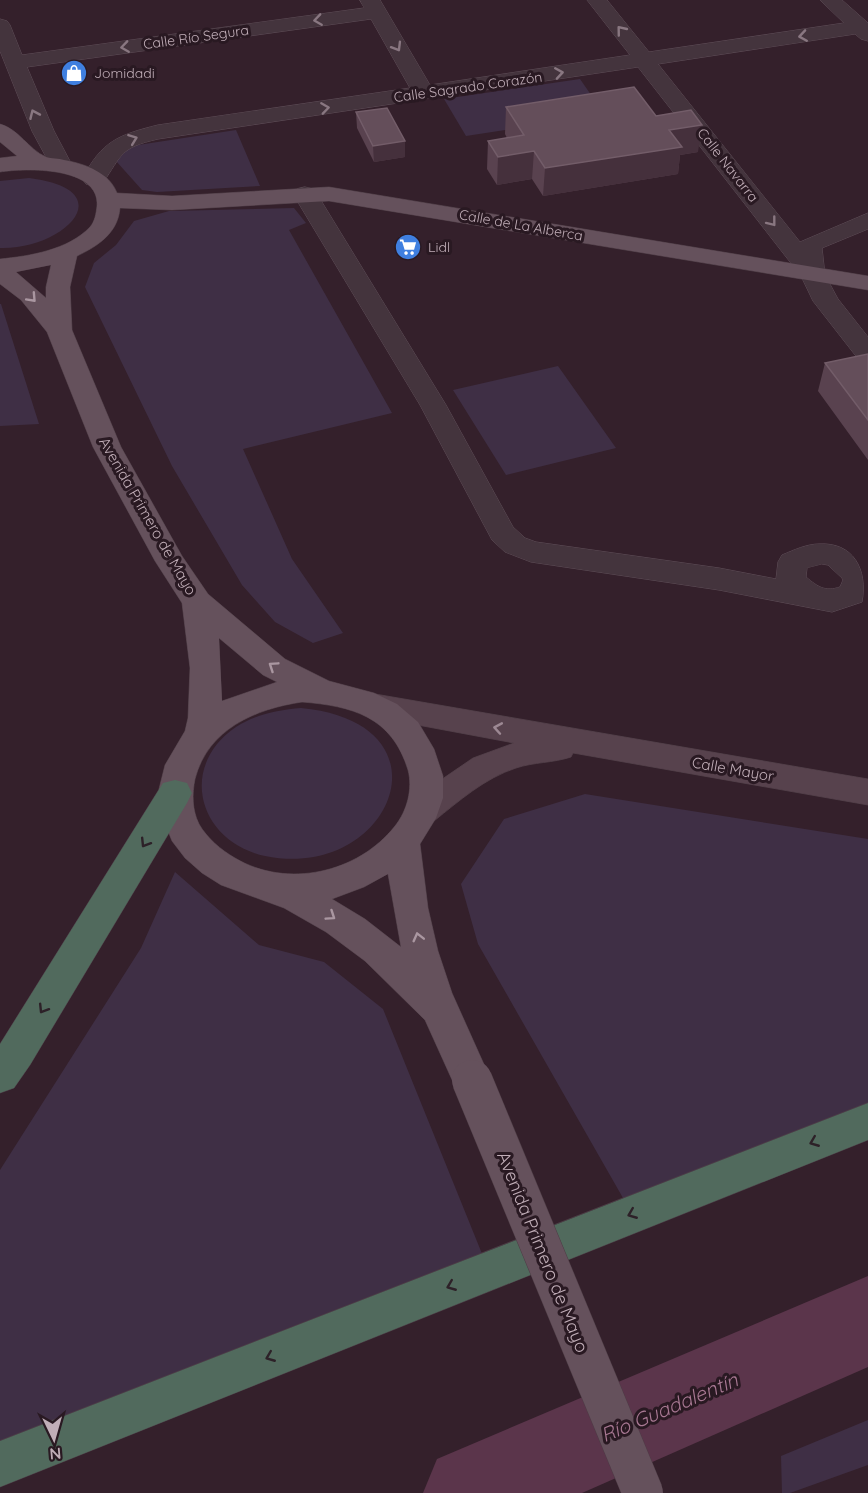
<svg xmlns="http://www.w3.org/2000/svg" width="868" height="1493" viewBox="0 0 868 1493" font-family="Quicksand,sans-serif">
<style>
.green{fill:#3f2f45}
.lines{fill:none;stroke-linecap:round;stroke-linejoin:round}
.river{fill:#5b354b;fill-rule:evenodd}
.street-casing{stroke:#5f4e58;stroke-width:1}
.secondary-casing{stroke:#4e3d46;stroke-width:1}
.primary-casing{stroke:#4e3d46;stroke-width:1}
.highway-casing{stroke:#4c3b45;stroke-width:1}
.street{fill:#44343d;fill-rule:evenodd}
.secondary{fill:#57424d;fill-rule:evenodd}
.primary{fill:#65515c;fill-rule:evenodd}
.highway{fill:#516a5d;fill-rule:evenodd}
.primary-bridge-casing{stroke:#4e3d46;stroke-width:41;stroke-linecap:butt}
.primary-bridge{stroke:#65515c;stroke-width:40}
.wall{fill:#59424f}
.shaded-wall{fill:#45303c}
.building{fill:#644e5a;stroke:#735d69;stroke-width:1.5}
.oneway{stroke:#897781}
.oneway2{stroke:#aa97a1}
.oneway3{stroke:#9c8893}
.oneway4{stroke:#2d2128}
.labels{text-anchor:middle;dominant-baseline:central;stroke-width:6;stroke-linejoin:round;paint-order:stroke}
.far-street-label{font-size:14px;fill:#c1aeb8;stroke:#291922}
.far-poi-label{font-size:14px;fill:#c1aeb8;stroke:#291922;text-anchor:start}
.street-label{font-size:15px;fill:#c1aeb8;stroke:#291922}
.near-street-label{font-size:18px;fill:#c1aeb8;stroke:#291922}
.near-water-label{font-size:20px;font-style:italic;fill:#a87893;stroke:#291922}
</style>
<rect width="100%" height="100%" fill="#34202b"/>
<path class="green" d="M580,79L605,115L466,136L444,99Z
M236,130L260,186L157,192L142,190L116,161L125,147Z
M29,178C125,190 63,250 0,248V181Z
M294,208L306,223L289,230L392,413L243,449L292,559L343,633L313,643L275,622L242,585L172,466L85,287L94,263L116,245L134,221L169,211Z
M0,304H1L39,424L0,426Z
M558,366L616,448L506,475L453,390Z
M301,708C457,723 391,882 265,856C199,842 177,767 236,727C256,714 278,710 301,708Z
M585,794L868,839V1119L635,1219L478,944L461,884L504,819Z
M175,872L259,945L324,962L383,1009L489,1271L0,1474V1170L141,948Z
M868,1420V1465L790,1493H782L781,1456Z"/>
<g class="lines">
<path class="river" d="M868,1276V1367L582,1493H423L437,1459Z"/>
<g class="street-casing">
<path id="street" d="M360,0H380L430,85L630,55L587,0H607L649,52L844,23L820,0H842L868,23V41L861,39L855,34L658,64L800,242L868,213V229L822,248L825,275L838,299L868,337V362L859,360L813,301L801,276L638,67L158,139C119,148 123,154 102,184L94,186L86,184L82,179C102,141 118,135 158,125L410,88L371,19L27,67L54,131L72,165L69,170L61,172L53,170L32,131L0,51V19L7,21L10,25L22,55L364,8Z
M305,187L313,189L317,194L446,405L513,527L525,538L536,542L719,568L776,579L778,562L782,555C794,550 807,544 819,544C853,542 868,569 862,602L832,612L719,590L531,562L505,552L492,540L420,405L293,194L297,189ZM822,564L828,565L842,578L843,580L840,587C825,592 818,587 806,577L807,568Z"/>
</g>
<g class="secondary-casing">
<path id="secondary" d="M375,694L868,779V805L573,753L571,757C553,763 534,762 516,768C485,778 459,801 434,821L422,825L410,821L405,811L410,801L473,758L514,743L364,715L359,706L364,697Z"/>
</g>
<g class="primary-casing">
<path id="primary" d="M0,124C19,129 28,149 46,157C51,159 59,158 64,160C85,164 109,172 117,193L172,196L329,187L868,276V290L329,201L172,210L120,208C118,233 98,246 77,256L70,287L72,330L121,447L182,556L208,594L285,659L329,681L374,693L397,704L418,722L434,749L443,776V798L436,818L420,844L428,908L438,951L452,993L491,1080L486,1093L472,1098L458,1093L425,1020L365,961L326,932L284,908L221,885L202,873L185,858L172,841L160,811L159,789L165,765L185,731L188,718L190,668L182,603L155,561L93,447L47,332L21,300L0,284V259C30,256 68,250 90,227C95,221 96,214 97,206C100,166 25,168 0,172V158L17,156L0,142ZM51,265L46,287V298L16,272ZM219,638L263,675L277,682L222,701ZM302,702C353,706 392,717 408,770C413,789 407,811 395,826C358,873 287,889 235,858C221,850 207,838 199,824C192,810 192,794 195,779C208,729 255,709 302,702ZM388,874L401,947L365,919L332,899L364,887Z"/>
</g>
<g class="highway-casing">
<path id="highway" d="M175,780L187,783L192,793L187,803L30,1065L14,1088L0,1093V1044L163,783Z
M868,1103V1140L0,1487V1441Z"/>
</g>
<use href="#street" class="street"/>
<use href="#secondary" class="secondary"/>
<use href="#primary" class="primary"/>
<use href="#highway" class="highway"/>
<g class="primary-bridge-casing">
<path id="primary-bridge" d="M472,1080L643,1493"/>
</g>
<use href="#primary-bridge" class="primary-bridge"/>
</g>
<path class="wall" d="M506,107L656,116L698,152L680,155L678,174L543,196L532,179L497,185L487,169L488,141L507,138L505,134Z
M356,112L405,141V157L374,162L357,128Z
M868,354V460L818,391L825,363Z"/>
<path class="shaded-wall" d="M702,125L698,152L680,155L678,174L543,196L545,168L669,130Z
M405,141V157L374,162L373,146Z
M534,151L532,179L497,185L498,157Z"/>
<path class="building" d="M634,87L656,116L691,110L702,125L669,130L682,147L545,168L534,151L498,157L488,141L524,135L506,107Z
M387,108L405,141L373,146L356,112Z
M868,354V420L825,363Z"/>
<defs><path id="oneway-chevron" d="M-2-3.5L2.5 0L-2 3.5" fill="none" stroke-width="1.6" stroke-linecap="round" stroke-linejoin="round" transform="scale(1.5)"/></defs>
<g class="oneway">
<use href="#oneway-chevron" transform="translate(318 20) rotate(172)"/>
<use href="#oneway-chevron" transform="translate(621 30) rotate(-129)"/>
<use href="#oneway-chevron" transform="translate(803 36) rotate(171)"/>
<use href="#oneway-chevron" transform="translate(125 47) rotate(172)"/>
<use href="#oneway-chevron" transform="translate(397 47) rotate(59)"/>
<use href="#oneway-chevron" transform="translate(559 73) rotate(-9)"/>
<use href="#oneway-chevron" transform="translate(325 108) rotate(-8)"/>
<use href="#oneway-chevron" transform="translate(34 114) rotate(-114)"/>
<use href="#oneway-chevron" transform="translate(133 139) rotate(-21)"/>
<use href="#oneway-chevron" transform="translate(772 222) rotate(52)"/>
</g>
<g class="oneway2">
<use href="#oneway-chevron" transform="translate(32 298) rotate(47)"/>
<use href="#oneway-chevron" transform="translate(273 666) rotate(-146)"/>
<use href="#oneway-chevron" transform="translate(331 916) rotate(34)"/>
<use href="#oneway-chevron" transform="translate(418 937) rotate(-104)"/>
</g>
<use class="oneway3" href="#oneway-chevron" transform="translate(498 728) rotate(-170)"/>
<g class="oneway4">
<use href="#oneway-chevron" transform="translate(145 843) rotate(122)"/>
<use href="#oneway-chevron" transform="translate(43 1009) rotate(122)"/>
<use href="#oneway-chevron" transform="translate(814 1142) rotate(158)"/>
<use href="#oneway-chevron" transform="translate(632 1214) rotate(158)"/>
<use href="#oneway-chevron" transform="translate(451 1286) rotate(158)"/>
<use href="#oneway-chevron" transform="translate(270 1357) rotate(158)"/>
</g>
<defs>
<g id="shop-disc" transform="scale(1.35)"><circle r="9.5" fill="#3f7fe0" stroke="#291922"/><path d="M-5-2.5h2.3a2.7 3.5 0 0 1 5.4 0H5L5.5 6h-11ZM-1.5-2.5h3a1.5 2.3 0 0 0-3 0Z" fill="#fff"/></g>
<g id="supermarket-disc" transform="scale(1.35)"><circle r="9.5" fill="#3f7fe0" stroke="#291922"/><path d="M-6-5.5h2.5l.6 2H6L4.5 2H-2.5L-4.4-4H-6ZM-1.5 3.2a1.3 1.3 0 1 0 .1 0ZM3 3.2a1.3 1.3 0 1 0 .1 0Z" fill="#fff"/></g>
</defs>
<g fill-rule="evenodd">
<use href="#shop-disc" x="74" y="73"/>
<use href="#supermarket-disc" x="408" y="247"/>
</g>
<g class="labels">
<g class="far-street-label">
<text transform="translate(196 37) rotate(-8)">Calle Río Segura</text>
<text transform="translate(468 87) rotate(-8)">Calle Sagrado Corazón</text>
<text transform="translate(728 165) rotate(52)">Calle Navarra</text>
<text transform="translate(521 225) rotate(10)">Calle de La Alberca</text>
</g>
<g class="far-poi-label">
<text x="94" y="73">Jomidadi</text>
<text x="428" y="247">Lidl</text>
</g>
<g class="street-label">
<text transform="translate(148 516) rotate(60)">Avenida Primero de Mayo</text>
<text transform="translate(733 769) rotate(10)">Calle Mayor</text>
</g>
<g class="near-street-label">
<text transform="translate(543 1252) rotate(68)">Avenida Primero de Mayo</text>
</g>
<g class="near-water-label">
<text transform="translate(669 1407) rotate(-23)">Río Guadalentín</text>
</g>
</g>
<g transform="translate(54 1439) rotate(175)" stroke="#291922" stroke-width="4.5" paint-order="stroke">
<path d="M0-4.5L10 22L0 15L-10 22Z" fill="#c1aeb8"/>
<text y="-9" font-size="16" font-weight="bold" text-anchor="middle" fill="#c1aeb8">N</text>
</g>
</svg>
